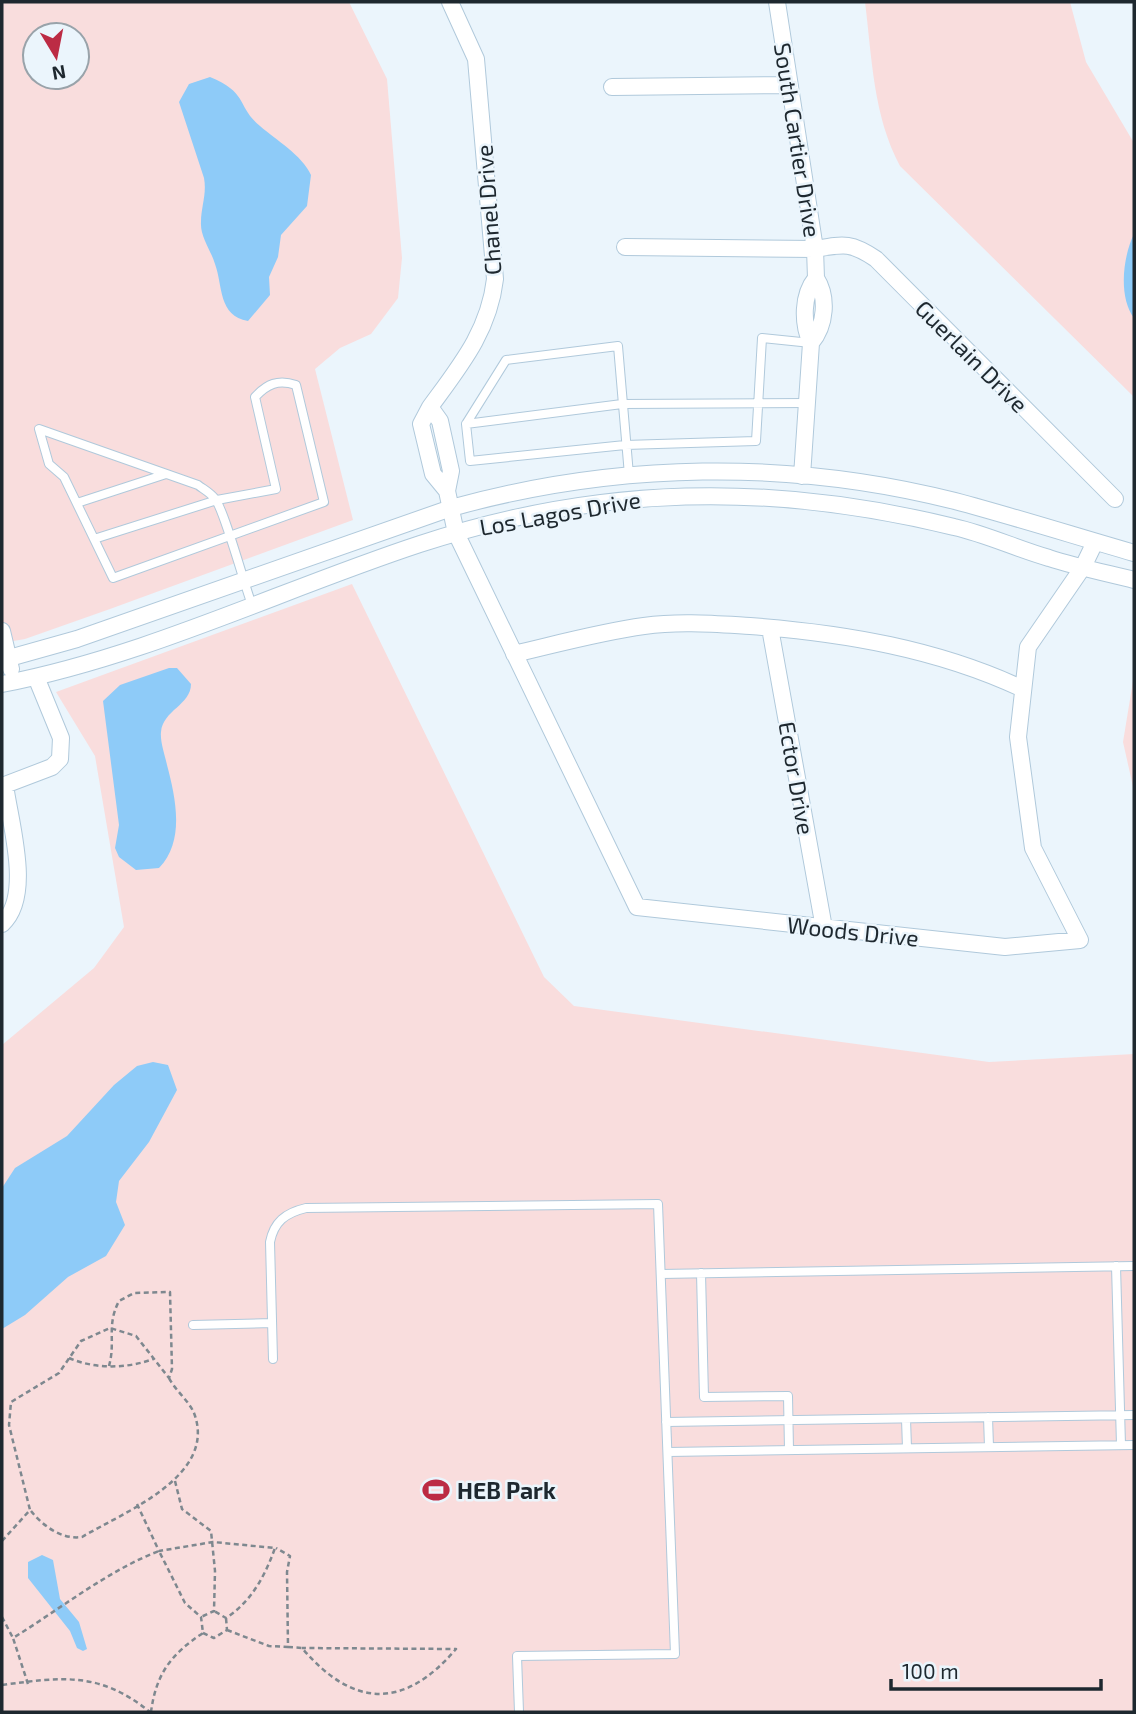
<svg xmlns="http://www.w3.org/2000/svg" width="1136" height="1714" viewBox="0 0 1136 1714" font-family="'Exo 2',sans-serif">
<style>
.green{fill:#f9dddd;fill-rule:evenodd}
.water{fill:#8ecbf8}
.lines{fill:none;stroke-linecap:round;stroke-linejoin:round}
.service-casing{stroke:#b0c9db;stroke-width:10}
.minor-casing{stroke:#b0c9db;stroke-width:18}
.path{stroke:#7e888f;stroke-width:2.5;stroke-dasharray:5 3.5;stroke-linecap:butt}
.service{stroke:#fff;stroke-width:8}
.minor{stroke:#fff;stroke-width:16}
.labels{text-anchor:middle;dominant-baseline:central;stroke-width:5;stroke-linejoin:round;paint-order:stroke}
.street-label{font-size:23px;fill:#1e282f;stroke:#ebf5fc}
.poi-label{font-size:23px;font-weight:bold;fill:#1e282f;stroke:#ebf5fc;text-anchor:start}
</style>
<rect width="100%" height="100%" fill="#ebf5fc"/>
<path class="green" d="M2,2H349L387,79L402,258L398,298L371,334L340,348L315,369L353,520L110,609L25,639L2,643ZM35,35H77V77H35Z
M865,2H1070L1086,62L1134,143V397L900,166C873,116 872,58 865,2Z
M352,584L544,977L574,1006L989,1062L1134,1054V1712H2V1045L94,968L124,927L95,756L56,692Z
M1134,675V791L1123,742Z"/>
<path class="water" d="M210,77C249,93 236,106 260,126C276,140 302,155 311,175L307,206L281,235L278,257L269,277L270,295L248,321C218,316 223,286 215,264C211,250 200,237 201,222C201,207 207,194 204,178L179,102L189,84Z
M1134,234V318C1118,297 1123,256 1134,234Z
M169,668H177L191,684C191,705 163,710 161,732C160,742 165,755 167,765C176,799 185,841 159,868L136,870L119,857L115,848L119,825L103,701L120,685Z
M153,1062L168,1065L177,1090L149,1142L119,1181L116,1202L125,1225L106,1256L68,1277L25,1315L2,1329V1188L15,1168L67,1136L114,1085L137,1066Z
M42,1555L53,1560L60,1599L79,1622L87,1649L83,1651L77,1648L70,1631L28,1578V1562Z"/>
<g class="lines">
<g class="service-casing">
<path id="service" d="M466,424L622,404L807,403
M629,475L618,346L506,360L466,424L470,461L625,445L756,441L762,338L811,343
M77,503L166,474
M94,539L217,500L276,489L255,397C267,384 278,379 296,385L324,502L113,578L64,477L49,464L39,429L198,485C203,489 211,493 215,499C224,509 245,587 252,605
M1116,1266L1121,1445
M701,1273L704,1397L788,1396L789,1450
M661,1274L1134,1266
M193,1325L272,1323
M273,1359L270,1242C274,1222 285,1213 306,1208L658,1204L675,1654L517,1656L519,1712
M988,1417L989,1447
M906,1419L907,1448
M666,1422L1134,1415
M668,1452L1134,1445"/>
</g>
<g class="minor-casing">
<path id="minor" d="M777,2L815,249L816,278
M612,87L790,85
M625,247L815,249C844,244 851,242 876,259L1115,499
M430,407C460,366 489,331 495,279L476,59L450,2
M802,476L811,343C802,323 802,295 816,278C828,297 826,325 811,343
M447,491L433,474L421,424L430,407L440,421L451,471L447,491L456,533L637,907L1005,947L1080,940L1033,848L1018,737L1028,647L1083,567L1095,542
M770,628L824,928
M2,631L11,669
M514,654C557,644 600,632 644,626C679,621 715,624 750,626C844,633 938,649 1023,689
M2,660L77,639L451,508C616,462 789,459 955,501C1015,517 1075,536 1134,553
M2,684C147,656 280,590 420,544C599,485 771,482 954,527C986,534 1017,549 1049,558C1077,567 1106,573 1134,580
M2,786L52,767L60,759L61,738L36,677
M2,924C33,896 10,823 5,785"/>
</g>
<path class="path" d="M69,1358C94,1369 127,1369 153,1359
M175,1481L182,1509L211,1531L215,1571L214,1611L201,1617
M137,1504L159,1551L213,1542L275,1548C265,1576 251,1602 226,1618L214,1611
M31,1511C43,1526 62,1540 82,1537C124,1512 218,1476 194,1413C189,1401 175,1390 169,1378
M2,1541L30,1510L9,1425L11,1402L59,1373L81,1341L110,1328L136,1336L169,1378L172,1369L170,1292L134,1293L119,1301C106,1326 116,1341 109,1366
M2,1617L13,1638
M227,1630L269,1646L288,1647L287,1572L290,1556L276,1548
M203,1633L214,1638L227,1630L226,1618
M288,1647L302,1648C353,1708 404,1710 456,1649L302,1648
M28,1684L13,1638C60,1609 109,1570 159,1551L185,1603L201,1617L203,1633C171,1654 156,1674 151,1712
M2,1685C62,1677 99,1671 150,1712"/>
<use href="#service" class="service"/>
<use href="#minor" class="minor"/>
</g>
<defs>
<g id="stadium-bare" transform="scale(2.1)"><path d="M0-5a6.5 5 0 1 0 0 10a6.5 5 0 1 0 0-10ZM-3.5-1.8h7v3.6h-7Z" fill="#bc2b44" stroke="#ebf5fc" stroke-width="2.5" paint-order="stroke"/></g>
</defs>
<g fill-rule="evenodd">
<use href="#stadium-bare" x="436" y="1490"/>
</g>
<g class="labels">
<g class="street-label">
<text transform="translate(798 140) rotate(81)">South Cartier Drive</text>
<text transform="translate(488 210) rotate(-94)">Chanel Drive</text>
<text transform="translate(972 356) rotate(45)">Guerlain Drive</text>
<text transform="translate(560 513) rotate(-10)">Los Lagos Drive</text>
<text transform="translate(797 778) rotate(80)">Ector Drive</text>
<text transform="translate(853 931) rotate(6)">Woods Drive</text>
</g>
<g class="poi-label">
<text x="457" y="1490">HEB Park</text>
</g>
</g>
<rect width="1136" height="1714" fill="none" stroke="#1e282f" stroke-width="7"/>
<g transform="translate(56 56) rotate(170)"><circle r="33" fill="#ebf5fc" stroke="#99a3aa" stroke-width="2"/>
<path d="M0-5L12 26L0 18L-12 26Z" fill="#bc2b44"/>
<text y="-10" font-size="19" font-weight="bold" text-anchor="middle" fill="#1e282f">N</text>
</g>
<path d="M891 1679v10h210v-10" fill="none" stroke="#1e282f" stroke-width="3.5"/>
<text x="902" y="1679" font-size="21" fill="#1e282f" stroke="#ebf5fc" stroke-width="5" paint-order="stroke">100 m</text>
</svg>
